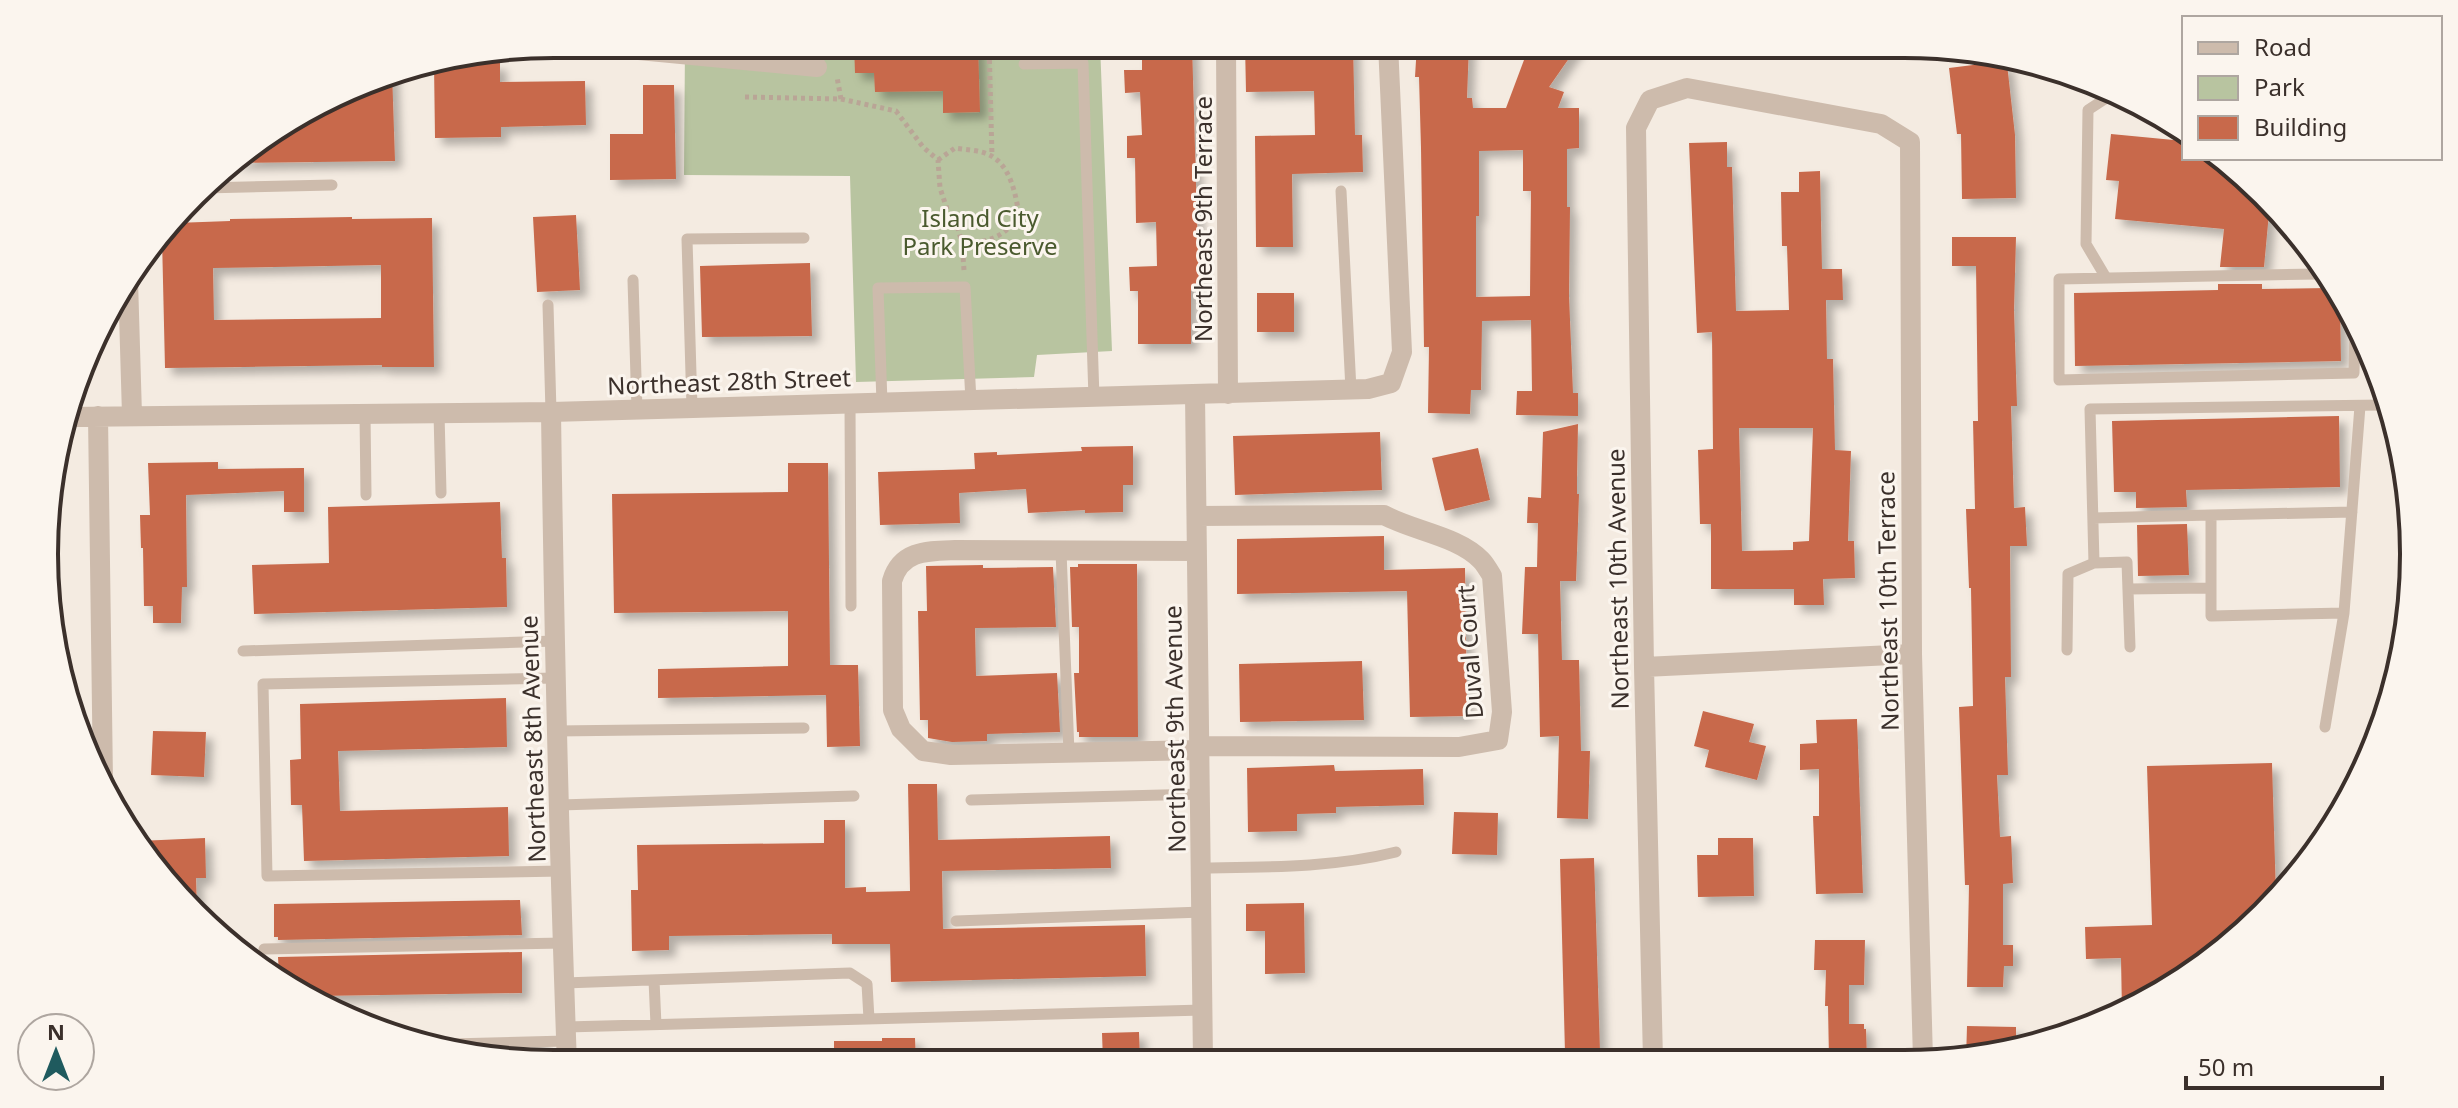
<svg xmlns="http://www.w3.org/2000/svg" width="2458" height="1108" viewBox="0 0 2458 1108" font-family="'Noto Sans',sans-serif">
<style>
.green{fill:#b8c4a0}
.building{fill:#c8694b;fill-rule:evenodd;filter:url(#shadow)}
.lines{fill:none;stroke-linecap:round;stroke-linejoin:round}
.path{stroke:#b9a596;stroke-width:5;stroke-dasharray:4 4;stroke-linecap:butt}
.service{stroke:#cdbbac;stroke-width:11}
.minor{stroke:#cdbbac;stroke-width:20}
.labels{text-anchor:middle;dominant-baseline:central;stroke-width:6;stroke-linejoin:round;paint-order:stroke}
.park-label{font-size:24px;fill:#4a5a2e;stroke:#fbf5ee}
.street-label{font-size:24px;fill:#3b302b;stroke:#fbf5ee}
.rim{fill:none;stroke:#3b302b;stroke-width:4}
</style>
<defs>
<filter id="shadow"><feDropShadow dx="7" dy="7" stdDeviation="4" flood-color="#0004"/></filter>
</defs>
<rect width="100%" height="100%" fill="#f4ebe1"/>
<path class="green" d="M685,44H1100L1112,351L1037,355L1034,377L856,382L850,176L684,175Z"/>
<path class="building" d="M854,44H978L980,112L943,113V91L875,92L874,73H855Z
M1142,44H1192L1199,290H1191V344H1138V291H1130L1129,267L1157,266L1156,222L1136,223L1135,158H1127V136L1142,135L1140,92L1125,93L1124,70H1142Z
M1245,44H1353L1355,135H1362L1363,172L1292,174L1293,247H1256L1255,136L1315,135L1314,91L1246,92Z
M1417,44H1469L1467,98H1472L1473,108H1506L1530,44H1579L1549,87L1564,92L1558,108H1579V148L1567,149V207H1570L1569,296L1573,393H1578V416L1516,415L1517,391H1532L1531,320L1482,321L1481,390H1471L1470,414L1428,413L1429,347H1424L1421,148L1419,77H1415ZM1523,150V191H1531L1530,296L1476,297V216H1479V151Z
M456,60H474V63H500V82L585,81L586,125L501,127V137L435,138L434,64Z
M1997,62L2007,64L2015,135L2016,198L1962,199L1961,134H1957L1949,68Z
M392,71L395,161L231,163L390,71Z
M643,85H674L676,179L610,180V134H643Z
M2111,134L2184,141V158H2212L2264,193L2270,202L2264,267H2220L2224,229L2115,219L2119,181L2106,180Z
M1727,142V167H1732L1736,311L1789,310L1787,246H1782L1781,192H1799V172L1820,171L1822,269H1842L1843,300H1826L1827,359H1833L1835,450L1851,451L1848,541H1854L1855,578L1823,579L1824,605H1794V589H1711V524H1700L1698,450L1713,449L1712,332L1697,333L1689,143ZM1739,428H1813L1809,541L1793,542V550L1742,551Z
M576,215L580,290L537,292L533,217Z
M352,217V219L432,218L434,367H382V365L165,368L162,238L175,223L230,221V219ZM381,265V318L214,320L213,268Z
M1952,237H2016L2014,310L2017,406H2011L2014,508L2025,507L2027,546H2010L2011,677H2005L2008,775H1997L2000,837L2011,836L2013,883L2003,884V945H2013V966H2004L2003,987H1967L1969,885H1965L1959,707L1973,706L1971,588H1969L1966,509H1975L1973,421H1978L1976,266H1952Z
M810,263L812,336L702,337L700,266Z
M2218,284H2262V289L2328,288L2340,306L2341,361L2075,366L2074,293L2218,290Z
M1257,293H1294V332H1257Z
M2339,416L2340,487L2186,490L2187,507L2136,508V492H2114L2112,421Z
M1578,424L1577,477V494H1579L1576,581H1560L1562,660H1579L1581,751H1590L1588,819L1557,818L1559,736L1540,737L1538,634H1522L1525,567H1537L1538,523H1527L1528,497L1541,498L1543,432Z
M1380,432L1382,490L1235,495L1233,436Z
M1133,446V485H1123V512L1085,513V510L1028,513L1026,489L959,493L960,523L880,525L878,472L975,469L974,453L997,452V455L1082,451L1081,447Z
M1478,448L1490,500L1445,511L1432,458Z
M218,462V469L304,468V512H284V491L186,495L187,587H182L181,623H153V606H144L143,548H141L140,515H150L148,463Z
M788,463H828L830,665H858L860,746L827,747L826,695L658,698V669L788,666V611L614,613L612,494L788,492Z
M500,502L502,558H506L507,607L254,614L252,565L329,563L328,507Z
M2187,524L2189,575L2138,576L2137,525Z
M1384,536V570L1465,568L1467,716L1410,717L1407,591L1237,594V539Z
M1078,564H1137L1138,737H1079V732H1077L1074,673H1079V627H1072L1070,567H1078Z
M983,565V568L1053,567L1056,627L975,628L976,676L1057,673L1060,732L987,734V741L952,742L928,738V720H920L918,611H927L926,566Z
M1362,661L1364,720L1240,722L1239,664Z
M506,698L507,747L338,751L340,811L508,807L509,856L304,861L302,805H291L290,760L301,759L300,704Z
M1703,711L1754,724L1749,742L1766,746L1757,780L1705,767L1709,750L1694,746Z
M1857,719L1863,893L1816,894L1813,816H1819V769L1800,770V744L1817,743L1816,720Z
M153,731L206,732L204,777L151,775Z
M2272,763L2276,897L2215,958L2122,1012L2121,958L2086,959L2085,927L2152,925L2147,766Z
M1334,765L1335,771L1423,769L1424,805L1336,807V813L1297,814V831L1248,832L1247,768Z
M908,784H937L938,840L1110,836L1111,868L942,871L943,929L1145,925L1146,976L891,982L890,944H832V934L669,936V950L632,951L631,890H638L637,845L824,843V820H845V888L866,887V892L910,891Z
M1454,812L1498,813L1497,855L1452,854Z
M205,838L206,878H196L197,912L139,841Z
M1718,838H1753L1754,896L1698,897L1697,855H1718Z
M1594,858L1600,1052L1565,1053L1560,859Z
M520,900L522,935L278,940V937H274V904Z
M1304,903L1305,973L1265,974V931H1246V904Z
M1815,940H1865L1864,985H1849V1024H1864V1029H1866L1867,1060H1829L1828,1006H1825L1826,970H1814Z
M522,952V993L313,996L279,976L278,957Z
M1967,1026L2016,1027V1048L1966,1060Z
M1139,1032L1140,1062H1103L1102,1033Z
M882,1038H915L916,1063H834V1041H882Z"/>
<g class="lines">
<path class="path" d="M989,44L992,156
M745,97L841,99L837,77
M841,99L896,111L923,147L938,160L940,188L947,209L957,225L962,243L964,270
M938,160L955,148C967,150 983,150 993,157C1011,168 1016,196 1019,215C1005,237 988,243 962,243"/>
<path class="service" d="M1024,64L1083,63L1094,398
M204,188L332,185
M1341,191L1351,390
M2318,274L2059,279V380L2354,373L2355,328
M2105,276L2086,244L2088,110L2114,93
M633,280L637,410
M548,305L551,412
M882,403L878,288L965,287L971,401
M850,404L851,606
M692,408L687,239L804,238
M439,413L441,493
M365,414L366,495
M2093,518L2211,515
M1061,551L1069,753
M2128,589L2211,588
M2344,613L2211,616V515L2352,512
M2130,647L2127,562L2094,563L2090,409L2384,405
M2067,650L2068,574L2094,563
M243,651L555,641
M555,678L263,684L267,876L562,871
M2325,727L2344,613L2360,406
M556,731L804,728
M971,800L1201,794
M560,805L854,796
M1202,868C1267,867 1332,868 1396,852
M956,921L1202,912
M264,949L564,943
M654,980L656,1025
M564,983L850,973L867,984L869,1019
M566,1027L1203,1010
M451,1044L566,1041"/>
<path class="minor" d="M576,44L817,67
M1226,44L1228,394
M128,280L132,415
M1195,394L1203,1062
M551,412C554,630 559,847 567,1064
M98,416L103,782
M68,417L551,412L1368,389L1391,383L1402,352L1388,44
M1197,516L1384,515C1413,531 1458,536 1481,560C1485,564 1489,571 1492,576L1502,712L1498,740L1459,747L1201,746
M1197,551L955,550C928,551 901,550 892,581L893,710L901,729L923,751L951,755L1201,750
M1644,667L1912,654
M1653,1061L1644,667L1636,128L1650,100L1687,88L1881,124L1910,142L1912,654L1923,1060"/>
</g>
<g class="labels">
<g class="park-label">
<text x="980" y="217">Island City<tspan x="980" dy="28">Park Preserve</tspan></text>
</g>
<g class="street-label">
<text transform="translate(1202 219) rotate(-90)">Northeast 9th Terrace</text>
<text transform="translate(729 381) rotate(-2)">Northeast 28th Street</text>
<text transform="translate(1617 579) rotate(-91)">Northeast 10th Avenue</text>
<text transform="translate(1887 601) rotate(-91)">Northeast 10th Terrace</text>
<text transform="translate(1469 652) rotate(-94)">Duval Court</text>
<text transform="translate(1174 729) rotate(-91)">Northeast 9th Avenue</text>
<text transform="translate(532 739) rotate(-92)">Northeast 8th Avenue</text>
</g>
</g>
<path d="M0 0H2458V1108H0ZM554 58H1904A496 496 0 0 1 2400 554V554A496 496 0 0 1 1904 1050H554A496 496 0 0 1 58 554V554A496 496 0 0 1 554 58Z" fill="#fbf5ee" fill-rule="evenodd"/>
<path class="rim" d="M554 58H1904A496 496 0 0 1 2400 554V554A496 496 0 0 1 1904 1050H554A496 496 0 0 1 58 554V554A496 496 0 0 1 554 58Z"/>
<rect x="2182" y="16" width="260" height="144" fill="#fbf5ee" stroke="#aea6a0" stroke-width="2"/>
<rect x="2198" y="42" width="40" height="12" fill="#cdbbac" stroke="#aea6a0" stroke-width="2"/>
<text x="2254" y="56" font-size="24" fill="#3b302b">Road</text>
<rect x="2198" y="76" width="40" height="24" fill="#b8c4a0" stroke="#aea6a0" stroke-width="2"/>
<text x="2254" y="96" font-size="24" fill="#3b302b">Park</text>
<rect x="2198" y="116" width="40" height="24" fill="#c8694b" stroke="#aea6a0" stroke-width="2"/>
<text x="2254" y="136" font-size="24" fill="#3b302b">Building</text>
<g transform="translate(56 1052)"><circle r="38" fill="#fbf5ee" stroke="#aea6a0" stroke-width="2"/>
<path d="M0-6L14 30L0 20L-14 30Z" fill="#1f5a5e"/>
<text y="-12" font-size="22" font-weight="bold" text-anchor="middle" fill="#3b302b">N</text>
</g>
<path d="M2186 1076v12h196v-12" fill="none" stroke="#3b302b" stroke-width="4"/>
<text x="2198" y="1076" font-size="24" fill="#3b302b" stroke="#fbf5ee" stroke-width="6" paint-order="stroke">50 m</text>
</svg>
